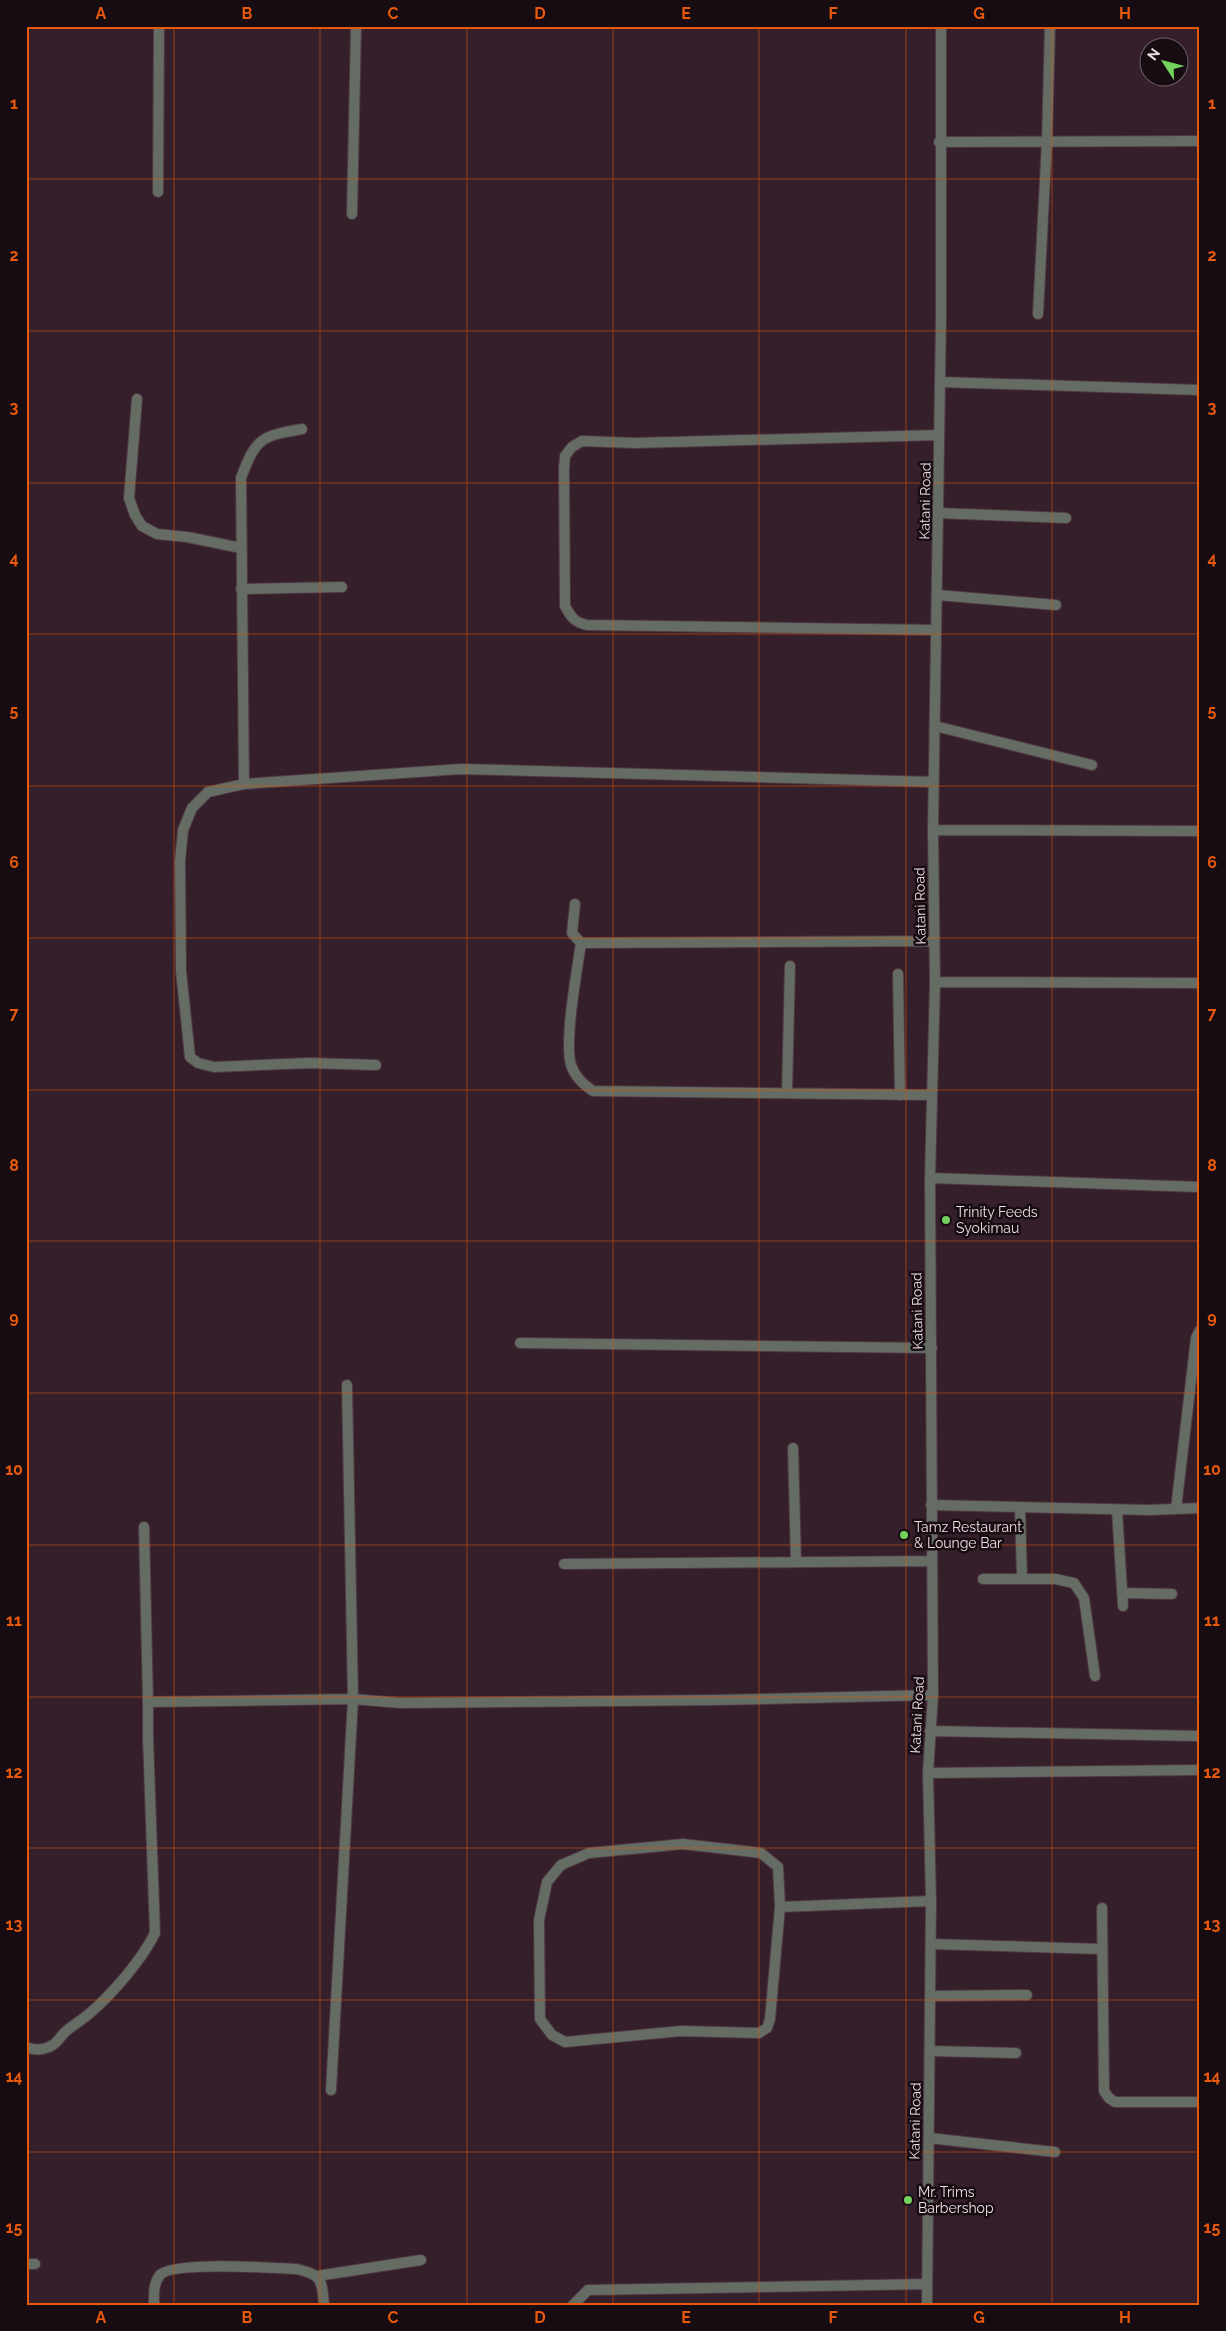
<svg xmlns="http://www.w3.org/2000/svg" width="1226" height="2331" viewBox="0 0 1226 2331" font-family="Raleway,sans-serif">
<style>
.lines{fill:none;stroke-linecap:round;stroke-linejoin:round}
.service-casing{stroke:#4f3a44;stroke-width:12}
.minor-casing{stroke:#4f3a44;stroke-width:12}
.service{stroke:#656c63;stroke-width:10}
.minor{stroke:#656c63;stroke-width:10}
.grid{fill:none;stroke:#e8590c;stroke-width:1;stroke-opacity:0.55}
.poi-dot{fill:#73d25d;stroke:#160c11;stroke-width:2}
.labels{text-anchor:middle;dominant-baseline:central;stroke-width:5;stroke-linejoin:round;paint-order:stroke}
.street-label{font-size:14px;fill:#ecdde4;stroke:#160c11}
.poi-label{font-size:14px;fill:#ecdde4;stroke:#160c11;text-anchor:start}
.neatline{fill:none;stroke:#e8590c;stroke-width:2}
.grid-label{font-size:16px;text-anchor:middle;font-weight:bold;fill:#e8590c}
</style>
<rect width="100%" height="100%" fill="#351f2a"/>
<g class="lines">
<g class="service-casing">
<path id="service" d="M938,513L1066,518
M241,589L342,587
M937,595L1056,605
M935,726L1092,765
M898,974L900,1095
M793,1448L796,1562
M931,1505L1149,1510L1200,1508
M1020,1507L1022,1579
M1176,1509L1196,1338L1200,1330
M1117,1510L1123,1606
M983,1579H1055L1074,1583L1084,1598L1095,1676
M1123,1593L1172,1594
M1102,1908L1104,2091L1109,2098L1115,2102H1196
M931,1944L1101,1949
M930,1996L1027,1995
M930,2051L1016,2053
M929,2138L1055,2152
M317,2276L421,2260
M154,2305C154,2294 153,2284 160,2275C172,2261 274,2268 297,2269C322,2275 322,2280 324,2305"/>
</g>
<g class="minor-casing">
<path id="minor" d="M939,142L1200,141
M158,192L159,26
M352,214L356,26
M1038,314L1047,141L1050,26
M940,382L1200,390
M137,399L129,498L135,515L142,526L157,534L187,537L241,548
M936,630L587,625C574,622 571,617 565,606L564,468L565,456L572,447L582,441L635,443L939,435
M244,784L241,478C256,438 261,436 302,429
M933,830L1200,831
M575,904L572,933L581,943L934,941
M581,943C577,971 564,1041 571,1065C575,1077 583,1084 593,1091L932,1095
M935,982L1200,983
M376,1065L309,1063L214,1067L198,1063L190,1057L181,971L180,861L183,830L192,808L208,792L244,784L461,769L934,782
M787,1093L790,966
M930,1178L1200,1187
M520,1343L932,1348
M144,1527L148,1702
M564,1564L931,1561
M930,1731L1200,1736
M928,1773L1200,1770
M780,1907L778,1867L761,1853L683,1844L589,1853L561,1865L547,1882L539,1920L540,2019L552,2035L565,2042L681,2031L759,2033L767,2028L770,2019L780,1907L931,1901
M26,2047C33,2050 42,2050 49,2047C57,2044 59,2038 65,2032C73,2025 82,2020 90,2013C112,1994 142,1960 155,1933L148,1738V1702L353,1699L400,1703L716,1700L933,1695
M331,2090L353,1699L347,1385
M26,2264H35
M573,2305L588,2290L927,2284
M927,2305L931,1901L928,1773L933,1695L930,1178L935,982L933,830L941,318V26"/>
</g>
<use href="#service" class="service"/>
<use href="#minor" class="minor"/>
</g>
<path class="grid" d="M174,26V2305M320,26V2305M467,26V2305M613,26V2305M759,26V2305M906,26V2305M1052,26V2305M26,179H1200M26,331H1200M26,483H1200M26,634H1200M26,786H1200M26,938H1200M26,1090H1200M26,1241H1200M26,1393H1200M26,1545H1200M26,1697H1200M26,1848H1200M26,2000H1200M26,2152H1200"/>
<g class="poi-dot">
<circle cx="946" cy="1220" r="5"/>
<circle cx="904" cy="1535" r="5"/>
<circle cx="908" cy="2200" r="5"/>
</g>
<g class="labels">
<g class="street-label">
<text transform="translate(925 501) rotate(-89)">Katani Road</text>
<text transform="translate(920 906) rotate(-91)">Katani Road</text>
<text transform="translate(917 1311) rotate(-91)">Katani Road</text>
<text transform="translate(917 1715) rotate(-87)">Katani Road</text>
<text transform="translate(915 2121) rotate(-89)">Katani Road</text>
</g>
<g class="poi-label">
<text x="956" y="1212">Trinity Feeds<tspan x="956" dy="16">Syokimau</tspan></text>
<text x="914" y="1527">Tamz Restaurant<tspan x="914" dy="16">&amp; Lounge Bar</tspan></text>
<text x="918" y="2192">Mr. Trims<tspan x="918" dy="16">Barbershop</tspan></text>
</g>
</g>
<rect width="1226" height="2331" fill="none" stroke="#160c11" stroke-width="55"/>
<g transform="translate(1164 62) rotate(306)"><circle r="24" fill="#160c11" stroke="#6c6065"/>
<path d="M0-4L9 19L0 12L-9 19Z" fill="#73d25d"/>
<text y="-8" font-size="14" font-weight="bold" text-anchor="middle" fill="#ecdde4">N</text>
</g>
<rect x="28" y="28" width="1170" height="2276" class="neatline"/>
<g class="grid-label">
<text x="101" y="19">A</text>
<text x="247" y="19">B</text>
<text x="393" y="19">C</text>
<text x="540" y="19">D</text>
<text x="686" y="19">E</text>
<text x="833" y="19">F</text>
<text x="979" y="19">G</text>
<text x="1125" y="19">H</text>
<text x="14" y="109">1</text>
<text x="1212" y="109">1</text>
<text x="14" y="261">2</text>
<text x="1212" y="261">2</text>
<text x="14" y="413">3</text>
<text x="1212" y="413">3</text>
<text x="14" y="564">4</text>
<text x="1212" y="564">4</text>
<text x="14" y="716">5</text>
<text x="1212" y="716">5</text>
<text x="14" y="868">6</text>
<text x="1212" y="868">6</text>
<text x="14" y="1019">7</text>
<text x="1212" y="1019">7</text>
<text x="14" y="1171">8</text>
<text x="1212" y="1171">8</text>
<text x="14" y="1323">9</text>
<text x="1212" y="1323">9</text>
<text x="14" y="1475">10</text>
<text x="1212" y="1475">10</text>
<text x="14" y="1626">11</text>
<text x="1212" y="1626">11</text>
<text x="14" y="1778">12</text>
<text x="1212" y="1778">12</text>
<text x="14" y="1930">13</text>
<text x="1212" y="1930">13</text>
<text x="14" y="2082">14</text>
<text x="1212" y="2082">14</text>
<text x="14" y="2233">15</text>
<text x="1212" y="2233">15</text>
<text x="101" y="2323">A</text>
<text x="247" y="2323">B</text>
<text x="393" y="2323">C</text>
<text x="540" y="2323">D</text>
<text x="686" y="2323">E</text>
<text x="833" y="2323">F</text>
<text x="979" y="2323">G</text>
<text x="1125" y="2323">H</text>
</g>
</svg>
